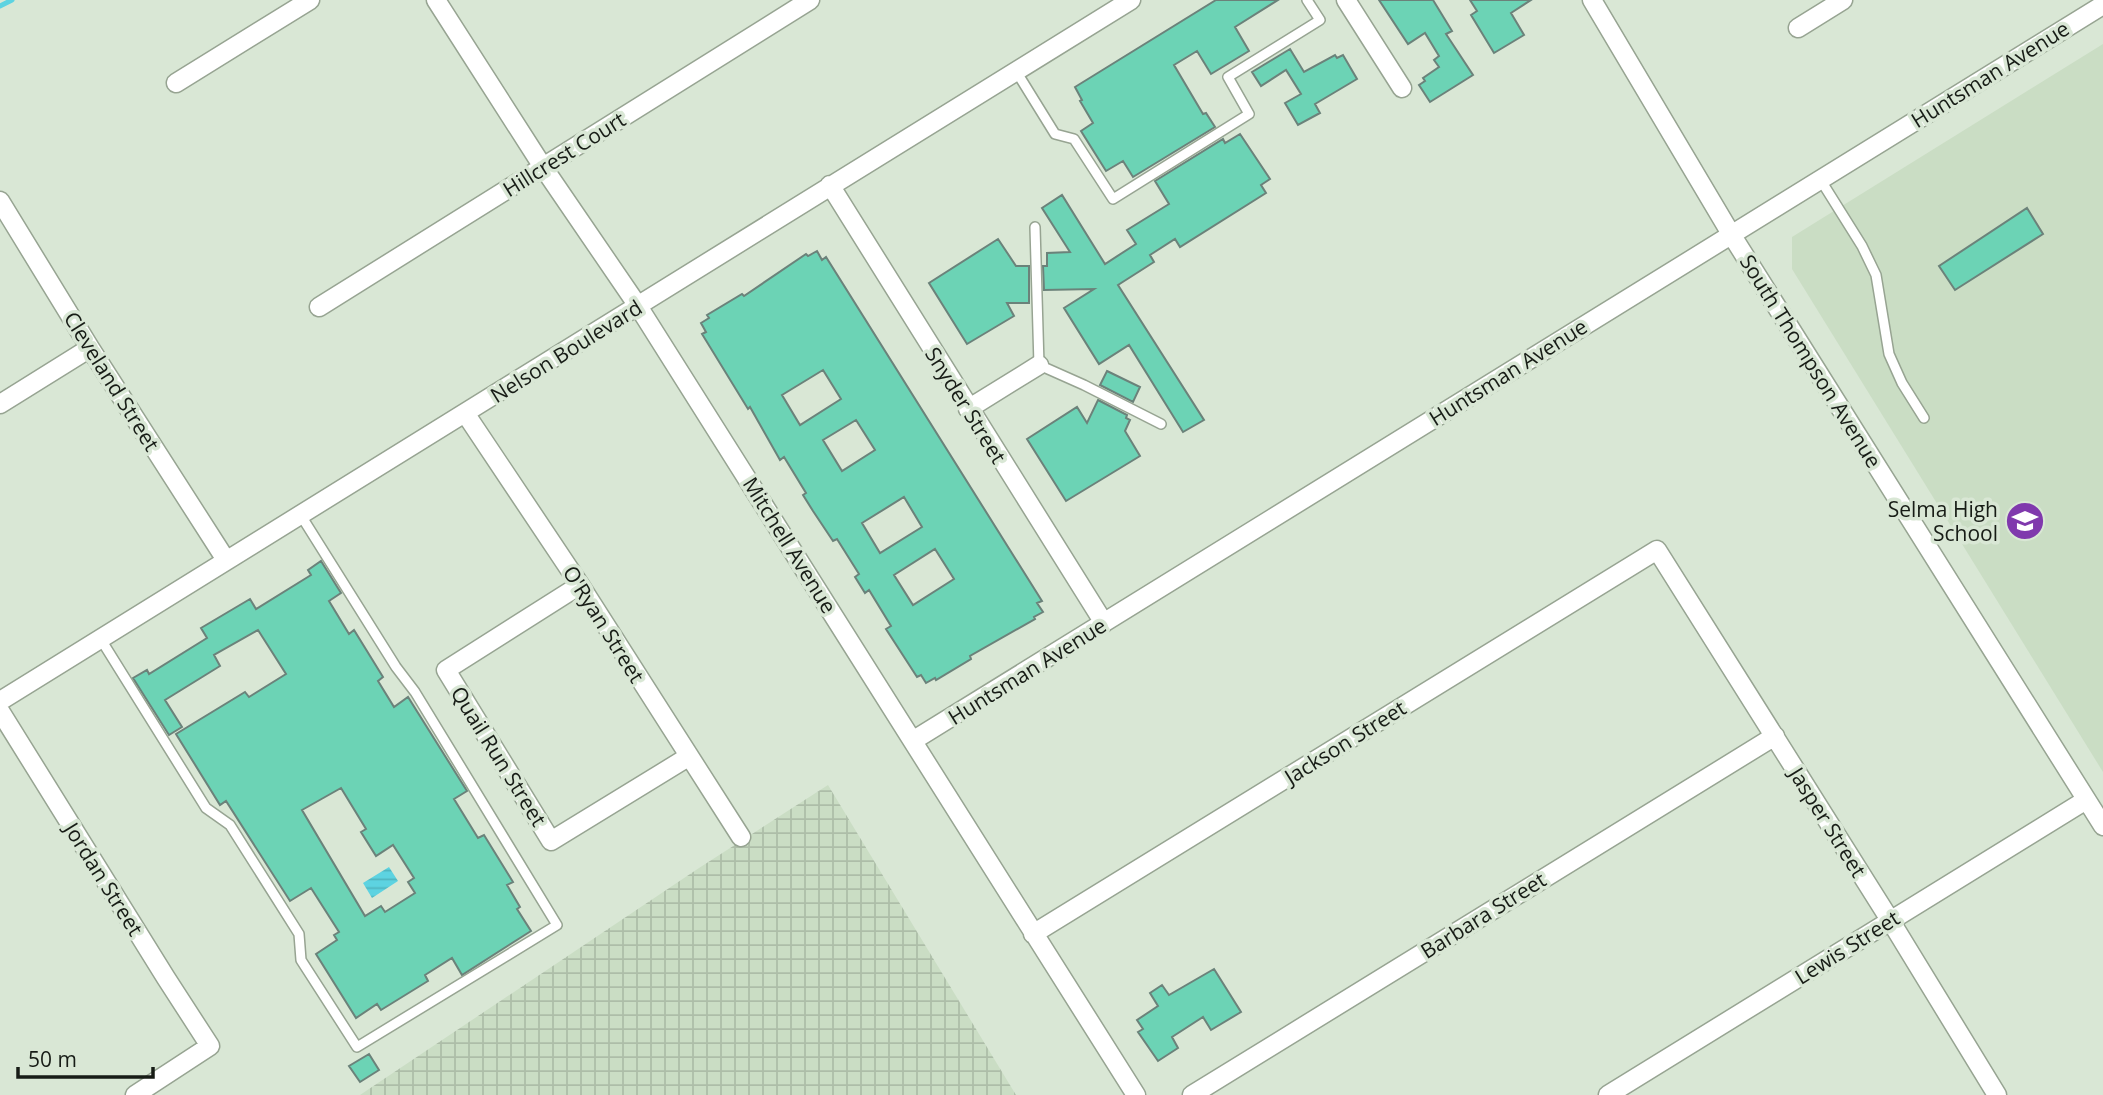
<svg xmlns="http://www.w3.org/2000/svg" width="2103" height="1095" viewBox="0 0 2103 1095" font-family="'Open Sans',sans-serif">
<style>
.built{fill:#caddc4}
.industrial{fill:url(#industrial-grid)}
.water{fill:url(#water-rules)}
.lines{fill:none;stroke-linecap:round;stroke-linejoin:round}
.stream{stroke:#5dd3e1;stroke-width:5}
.building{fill:#6cd3b5;stroke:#6b827a;stroke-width:2;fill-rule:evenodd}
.lane-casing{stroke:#97a492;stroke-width:12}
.street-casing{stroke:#97a492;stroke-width:21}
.lane{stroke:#fff;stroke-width:9}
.street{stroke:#fff;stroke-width:18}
.labels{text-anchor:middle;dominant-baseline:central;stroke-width:7;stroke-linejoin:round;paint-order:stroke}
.street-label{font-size:21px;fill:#171c16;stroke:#d9e7d5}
.poi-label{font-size:21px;fill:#171c16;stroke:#d9e7d5;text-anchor:end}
</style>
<defs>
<pattern id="industrial-grid" width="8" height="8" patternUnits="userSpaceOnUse" patternTransform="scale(1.75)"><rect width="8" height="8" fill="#caddc4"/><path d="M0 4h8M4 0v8" fill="none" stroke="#adbda8"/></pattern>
<pattern id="water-rules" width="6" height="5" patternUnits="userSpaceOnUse" patternTransform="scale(1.75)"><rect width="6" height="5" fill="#5dd3e1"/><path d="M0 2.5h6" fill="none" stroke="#50b5c0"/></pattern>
</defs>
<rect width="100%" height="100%" fill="#d9e7d5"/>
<path class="built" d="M2103,44V772L1792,269V237Z"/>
<path class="industrial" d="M828,785L1016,1095H360L699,868Z"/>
<path class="water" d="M389,867L398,881L372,898L363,883Z"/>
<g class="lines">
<path class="stream" d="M0,6L12,0"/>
</g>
<path class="building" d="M1216,0H1278L1235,27L1249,51L1211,74L1197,51L1174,65L1203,114L1206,113L1215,127L1133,177L1123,161L1106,171L1081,131L1093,123L1080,101L1082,100L1075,87Z
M1379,0H1433L1452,31L1446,34L1473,75L1430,102L1419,85L1425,81L1423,78L1439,67L1434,60L1439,56L1425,33L1408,44Z
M1470,0H1531L1511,13L1524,35L1494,53L1471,15L1477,11Z
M1290,49L1304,72L1335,55L1337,58L1343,55L1357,79L1315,104L1320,113L1298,125L1285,103L1301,94L1286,70L1261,86L1252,72Z
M1240,134L1270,179L1261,185L1266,193L1180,247L1175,239L1150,255L1154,262L1118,285L1204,420L1183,432L1129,345L1099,364L1064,308L1094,289L1044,290L1043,266H1047V253L1070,252L1042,208L1062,195L1105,264L1136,244L1127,230L1169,204L1155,181L1223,139L1225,143Z
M2027,208L2043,234L1955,290L1939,266Z
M998,239L1016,266H1029V303H1007L1014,316L967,344L929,283Z
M817,251L822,260L826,257L1042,601L1037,603L1043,612L1034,617L1035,619L970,656L971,659L936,680L935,678L926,683L921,675L917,677L886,629L891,626L869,590L865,593L855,577L859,574L837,539L833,541L813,511L803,495L806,493L784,457L780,460L750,407L748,409L702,334L706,332L701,323L709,318L707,315L742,294L744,296L806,254L808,256ZM823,370L841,399L800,425L782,395ZM856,420L875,450L842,471L823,440ZM904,497L922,527L880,553L862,523ZM935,549L954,579L913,605L894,575Z
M1107,371L1140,387L1133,402L1100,385Z
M1098,400L1127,415L1126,418L1130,420L1125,431L1140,456L1066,501L1027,439L1077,407L1087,423Z
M321,561L341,593L329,601L349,634L354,630L383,677L378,681L394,707L408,697L467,791L454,799L478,838L484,835L513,882L507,885L520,907L517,909L531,931L462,975L452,958L425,975L428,981L381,1010L377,1004L356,1018L316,954L337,940L334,935L339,932L311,888L290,901L226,801L220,805L176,734L245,692L249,697L286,674L258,630L214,655L220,666L165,700L182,727L169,735L133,678L147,670L149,674L207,638L201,628L250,599L256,609L311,575L308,570ZM341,788L366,829L361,832L376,856L393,845L414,878L408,882L415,893L385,912L381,906L365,916L302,810Z
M1214,969L1241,1012L1211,1030L1203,1017L1172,1037L1178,1048L1158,1061L1138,1032L1143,1029L1137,1020L1158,1006L1150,993L1162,985L1169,995Z
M369,1054L379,1070L360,1082L349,1066Z"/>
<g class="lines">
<g class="lane-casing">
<path id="lane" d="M1016,71L1055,134L1074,139L1113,199L1249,114L1228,77L1320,20L1307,0
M1820,179L1862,246L1876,275L1889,354L1902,383L1924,418
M1035,227L1039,365L1084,385L1161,424
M100,638L206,808L230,825L299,934L301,960L357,1047L557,925L415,692L396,667L300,514"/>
</g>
<g class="street-casing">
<path id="street" d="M436,0L543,167L638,306L1136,1095
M1346,0L1402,88
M1592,0L1731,234L2103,826
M1798,28L1843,0
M176,83L310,0
M830,185L1104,623
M0,201L90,348L226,560
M319,307L810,0
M0,404L90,348
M968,409L1039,365
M465,413L580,585L741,837
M580,585L446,670L551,841L688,757
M0,701L1131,0
M0,711L166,978L210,1046L135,1095
M914,740L2103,5
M1033,934L1657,550L1890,920L1997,1095
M1192,1095L1775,736
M1608,1095L2086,800"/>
</g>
<use href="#lane" class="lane"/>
<use href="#street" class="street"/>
</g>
<defs>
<g id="school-disc" transform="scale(2.0125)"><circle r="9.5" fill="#8039ad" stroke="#d9e7d5"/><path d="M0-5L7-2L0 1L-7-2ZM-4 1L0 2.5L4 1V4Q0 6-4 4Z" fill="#fff"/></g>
</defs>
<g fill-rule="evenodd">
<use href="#school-disc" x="2025" y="521"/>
</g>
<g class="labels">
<g class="street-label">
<text transform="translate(1990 74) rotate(-32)">Huntsman Avenue</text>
<text transform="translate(564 154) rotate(-32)">Hillcrest Court</text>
<text transform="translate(566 351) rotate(-32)">Nelson Boulevard</text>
<text transform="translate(1811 361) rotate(58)">South Thompson Avenue</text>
<text transform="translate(1508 372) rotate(-32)">Huntsman Avenue</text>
<text transform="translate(112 381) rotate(58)">Cleveland Street</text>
<text transform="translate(966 405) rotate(58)">Snyder Street</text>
<text transform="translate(790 545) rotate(58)">Mitchell Avenue</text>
<text transform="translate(604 624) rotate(58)">O'Ryan Street</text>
<text transform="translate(1027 671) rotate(-32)">Huntsman Avenue</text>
<text transform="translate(1345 742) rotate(-32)">Jackson Street</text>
<text transform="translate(499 756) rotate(58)">Quail Run Street</text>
<text transform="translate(1828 822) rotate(58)">Jasper Street</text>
<text transform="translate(104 879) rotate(58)">Jordan Street</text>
<text transform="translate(1483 915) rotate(-32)">Barbara Street</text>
<text transform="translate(1847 947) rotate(-32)">Lewis Street</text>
</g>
<g class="poi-label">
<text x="1998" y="509">Selma High<tspan x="1998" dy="24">School</tspan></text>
</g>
</g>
<path d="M18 1067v10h135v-10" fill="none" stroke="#171c16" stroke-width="3.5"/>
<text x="28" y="1067" font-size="21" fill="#171c16" stroke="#d9e7d5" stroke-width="5" paint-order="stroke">50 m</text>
</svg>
